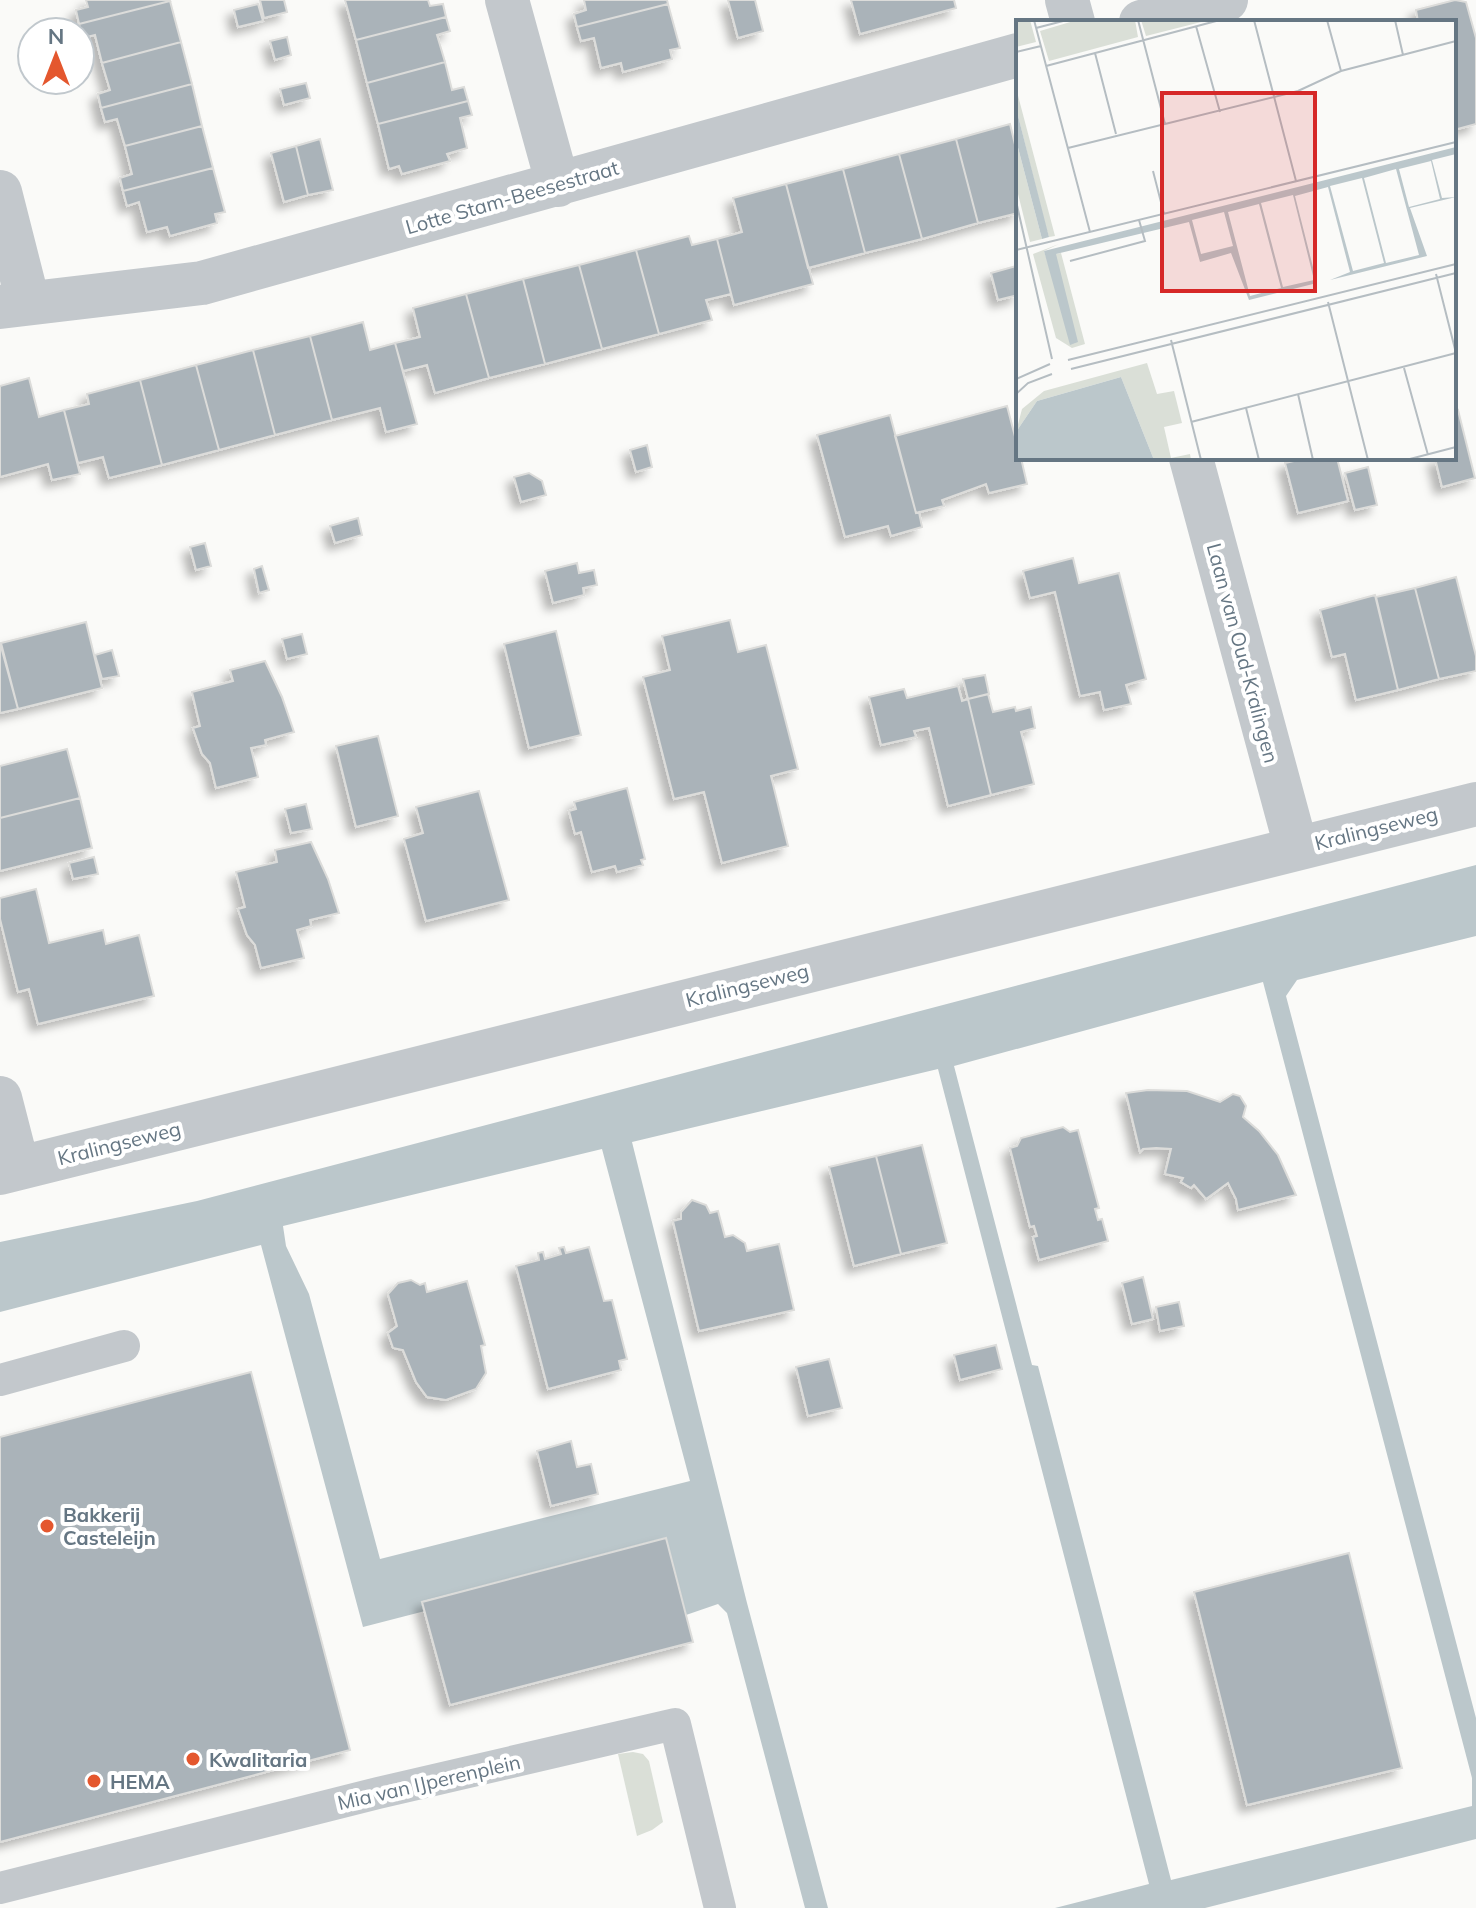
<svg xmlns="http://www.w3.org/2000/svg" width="1476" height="1908" viewBox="0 0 1476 1908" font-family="Mulish,sans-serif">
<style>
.green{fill:#dadfd7}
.water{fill:#bbc7cb;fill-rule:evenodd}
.building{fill:#aab3b9;stroke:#dcdcda;stroke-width:2;filter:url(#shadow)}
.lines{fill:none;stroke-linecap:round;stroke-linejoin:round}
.service{stroke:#c3c8cc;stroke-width:32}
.minor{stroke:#c3c8cc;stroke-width:44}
.poi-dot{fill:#e4572e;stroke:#fff;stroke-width:3}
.labels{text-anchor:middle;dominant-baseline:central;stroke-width:8;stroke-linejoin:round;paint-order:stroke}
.street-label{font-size:20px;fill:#657683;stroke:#fff}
.poi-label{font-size:20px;font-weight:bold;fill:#657683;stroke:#fff;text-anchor:start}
.inset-road{fill:none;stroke:#b5bdc2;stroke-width:2}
.view{fill:#d62828;fill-opacity:0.15;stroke:#d62828;stroke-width:4}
.inset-edge{fill:none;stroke:#657683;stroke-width:4}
</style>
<defs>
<filter id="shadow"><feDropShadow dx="-7" dy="7" stdDeviation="4" flood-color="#0004"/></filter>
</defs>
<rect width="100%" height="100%" fill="#fafaf8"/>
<path class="green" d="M633,1752L643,1754L649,1761L663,1822L652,1830L637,1836L618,1754Z"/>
<path class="water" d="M1476,865V936L1297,980L1286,996L1476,1718V1839L1205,1908H1055L1149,1884L938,1069L632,1142L747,1603L828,1908H805L727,1613L718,1604L686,1615L665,1539L423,1601L425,1611L363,1627L261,1245L0,1312V1242L197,1201ZM1263,982L1472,1778V1806L1171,1880L1038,1366L1032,1365L954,1066ZM602,1149L690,1481L380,1559L309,1294L286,1246L283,1226Z"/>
<path class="building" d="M86,0H169L170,1L79,24L76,10L88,7Z
M260,0H284L287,12L264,18Z
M345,0H428L430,6L443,4L446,17L356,40Z
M584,0H667L668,4L577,27L574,14L586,10Z
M728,0H755L763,31L738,38Z
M851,0H954L956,8L860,34Z
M1455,0L1466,2L1476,38V124L1454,130V22H1418L1416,10Z
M170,1L181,42L102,63L95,35L83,38L79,24Z
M258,4L263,21L238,27L234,10Z
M668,4L680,48L670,50L672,59L623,72L621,63L601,68L594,38L581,41L577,27Z
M446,17L450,31L437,35L445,62L367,83L356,40Z
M287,37L291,55L275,60L270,41Z
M181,42L192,84L101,108L98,94L110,90L102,63Z
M445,62L452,90L464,87L468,101L378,124L367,83Z
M306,83L310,98L284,105L280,89Z
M192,84L202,126L125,146L117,119L105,122L101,108Z
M468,101L472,115L460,118L467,148L447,154L450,161L402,174L399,166L389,169L378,124Z
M1010,124L1018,157V213L978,223L956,139Z
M202,126L213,168L123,191L120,178L132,174L125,146Z
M320,139L333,190L308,195L296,146Z
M956,139L978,223L922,239L899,154Z
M296,146L308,195L284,202L271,153Z
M899,154L922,239L865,253L843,169Z
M213,168L225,212L215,214L217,223L170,236L167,227L147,232L139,202L127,206L123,191Z
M843,169L865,253L808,268L786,184Z
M786,184L813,284L734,305L717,239L742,232L733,198Z
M689,236L692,245L717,239L731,294L706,300L712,320L659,334L636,250Z
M636,250L659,334L602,349L579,265Z
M579,265L602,349L545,364L523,279Z
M1016,266L1018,295L998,300L991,273Z
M523,279L545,364L489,378L466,294Z
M466,294L489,378L435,393L427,365L403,371L395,343L420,337L413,308Z
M363,322L370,350L395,343L417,424L386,432L380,408L332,420L310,336Z
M310,336L332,420L275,435L253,350Z
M253,350L275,435L219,450L196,365Z
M196,365L219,450L162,465L140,380Z
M29,378L39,417L64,410L80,474L52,480L48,464L0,477V386Z
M140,380L162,465L109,478L103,457L78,463L64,410L89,404L87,394Z
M1007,406L1018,448V458H1021L1027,484L989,493L986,484L942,500L944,506L916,513L895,436Z
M1458,410L1475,478L1442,487L1435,458H1454V412Z
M890,415L916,513L919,512L922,527L891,536L888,526L845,537L817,435Z
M647,445L652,467L636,472L630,450Z
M1307,458H1337L1348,501L1298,513L1285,463Z
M1368,467L1377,505L1355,510L1345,473Z
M529,473L542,481L546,495L521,502L514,477Z
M358,518L362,535L335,543L330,526Z
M205,543L211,566L196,570L190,547Z
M1073,558L1079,583L1119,573L1146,679L1126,685L1131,704L1104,710L1100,692L1080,696L1055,592L1030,598L1023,571Z
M577,563L579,573L594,570L597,585L583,588L584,595L553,603L545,571Z
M262,566L269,590L259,593L254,569Z
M1456,577L1476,656V671L1439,679L1415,588Z
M1415,588L1439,679L1398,690L1376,597Z
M1375,595L1398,690L1356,700L1345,654L1332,657L1320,610Z
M730,620L738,652L766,645L798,769L771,776L788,846L722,863L704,792L674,799L643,677L670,670L662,636Z
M86,622L102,688L18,709L1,643Z
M556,631L581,735L529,748L504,644Z
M302,634L307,654L287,659L282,639Z
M0,643L18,709L0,713Z
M112,650L119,676L102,679L95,655Z
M265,661L282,697L294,732L265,740L266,745L251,748L258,777L216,788L210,763L202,754L193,728L200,726L192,692L233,681L230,670Z
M985,675L989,694L968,699L963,679Z
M958,686L962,701L968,699L991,795L948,806L929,728L914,731L916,737L881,745L869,697L904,689L907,698Z
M988,694L993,712L1015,707L1016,711L1031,707L1035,728L1021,732L1034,784L991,795L968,699Z
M378,736L398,816L356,827L336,746Z
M67,749L80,798L0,818V766Z
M627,788L645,859L641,860L643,865L617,872L615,866L592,872L581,832L575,834L569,811L576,809L574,802Z
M479,791L509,900L426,921L404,839L423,833L416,807Z
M80,798L92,848L0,871V818Z
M306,804L312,829L291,833L285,809Z
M311,842L328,879L339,913L310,920L311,926L297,930L304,958L261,968L255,945L247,935L238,909L245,907L236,872L277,862L275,850Z
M94,857L98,874L73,879L69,863Z
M36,889L49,943L103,930L106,944L139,935L154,996L38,1024L29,989L18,992L0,919V898Z
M1148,1090L1187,1091L1220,1102L1233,1094L1240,1096L1246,1106L1243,1117L1259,1131L1278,1155L1296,1195L1238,1210L1236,1199L1228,1183L1206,1199L1194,1185L1191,1188L1181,1182L1183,1178L1165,1174L1171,1149L1156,1148L1143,1149L1140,1152L1126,1093Z
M1063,1127L1070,1132L1078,1130L1099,1208L1095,1209L1098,1220L1102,1219L1108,1241L1039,1260L1033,1237L1037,1236L1034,1226L1030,1227L1010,1148L1017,1146L1021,1138Z
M922,1145L947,1243L901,1254L876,1156Z
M876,1156L901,1254L854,1266L829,1167Z
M692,1200L706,1205L710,1213L718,1211L725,1237L733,1235L745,1243L747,1251L779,1244L794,1310L699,1331L673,1221L681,1219V1212Z
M564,1247L566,1253L589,1247L604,1301L612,1300L627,1359L619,1361L621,1370L548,1389L516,1266L539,1260L538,1253L543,1252L545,1259L561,1254L559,1248Z
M1143,1277L1153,1319L1132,1324L1122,1283Z
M411,1280L420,1285L425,1283L427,1292L467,1281L485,1345L481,1346L486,1373L476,1389L446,1400L427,1397L416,1382L403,1350L393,1348L388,1333L397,1326L388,1294L398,1283Z
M1179,1302L1184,1326L1160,1331L1156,1307Z
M996,1345L1002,1369L960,1380L954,1355Z
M829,1359L842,1408L808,1416L796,1367Z
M251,1372L350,1750L0,1842V1437Z
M571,1441L577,1467L591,1464L598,1494L551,1506L537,1451Z
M666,1538L693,1642L450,1705L422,1602Z
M1349,1553L1402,1768L1247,1805L1194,1592Z"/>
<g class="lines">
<path class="service" d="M0,1380L124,1346
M0,1888L378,1793L675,1724L720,1908"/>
<path class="minor" d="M507,0L558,185
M1067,0L1073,22
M1141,22L1226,0
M0,192L28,302
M0,307L202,283L1018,55
M1191,458L1296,847
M0,1098L18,1168
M0,1173L1476,804"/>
</g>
<g class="poi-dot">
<circle cx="47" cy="1526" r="8"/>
<circle cx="193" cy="1759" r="8"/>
<circle cx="94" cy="1781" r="8"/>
</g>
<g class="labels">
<g class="street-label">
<text transform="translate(512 197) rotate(-16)">Lotte Stam-Beesestraat</text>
<text transform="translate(1243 653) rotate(75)">Laan van Oud-Kralingen</text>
<text transform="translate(1376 828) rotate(-14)">Kralingseweg</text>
<text transform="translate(747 985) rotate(-14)">Kralingseweg</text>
<text transform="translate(119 1143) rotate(-14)">Kralingseweg</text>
<text transform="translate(429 1782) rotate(-13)">Mia van IJperenplein</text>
</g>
<g class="poi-label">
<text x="63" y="1514">Bakkerij<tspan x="63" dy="23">Casteleijn</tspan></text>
<text x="209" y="1759">Kwalitaria</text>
<text x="110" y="1781">HEMA</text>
</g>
</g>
<g transform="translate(1016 20)">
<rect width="440" height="440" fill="#fafaf8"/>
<path d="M0,0H14L20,22L0,27ZM61,0H119L122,17L33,41L24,11ZM125,0H193L130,16ZM0,68L39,216L33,217L29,204L0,88ZM0,120L26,219L14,222L0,166ZM43,224L28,231L59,324L39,234L45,233L69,324L56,328L40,318L17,234ZM131,343L141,374L158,371L166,403L148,407L155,438L174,434L175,440H138L105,357L21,381L0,412L6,389L28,371Z" fill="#dadfd7"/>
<path d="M0,88L33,217L26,219L0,120ZM440,127V134L416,140L426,178L440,177L394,188L411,236L314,260L334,252L312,167L279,176L301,263L233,280L215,233L184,242L173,202L40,234L62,322L54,325L28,231ZM415,141L424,179L393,187L383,149ZM380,149L403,235L370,243L348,158ZM346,158L368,243L337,251L314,166ZM277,175L298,260L267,267L245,183ZM243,184L265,268L234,276L212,192ZM208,192L217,226L185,234L176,200ZM105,357L138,440H0V412L21,381Z" fill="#bbc7cb" fill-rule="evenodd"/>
<path class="inset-road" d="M18,0L74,212M122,0L149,104M238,0L280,161M311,0L325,51M379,0L387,35M180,6L204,92M20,8L51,0M0,32L25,26M79,33L100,114M30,46L204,0M52,128L282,71L325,51L440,21M137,151L148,194M0,181L36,339M0,230L440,122M54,241L129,221L123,200M420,254L440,333M312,282L352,440M155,320L185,440M52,340L440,244M388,348L412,435M55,349L440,253M0,359L34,344M0,374L12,363L36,354M282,374L297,440M230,388L243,440M175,402L440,333M390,440L440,427"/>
<path class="view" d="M146,73H299V271H146Z"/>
<rect width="440" height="440" class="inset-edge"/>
</g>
<g transform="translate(56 56)"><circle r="38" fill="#ffffff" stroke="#c1c8cd" stroke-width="2"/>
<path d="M0-6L14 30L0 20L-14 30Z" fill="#e4572e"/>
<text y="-12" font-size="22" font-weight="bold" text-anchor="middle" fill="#657683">N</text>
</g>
</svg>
